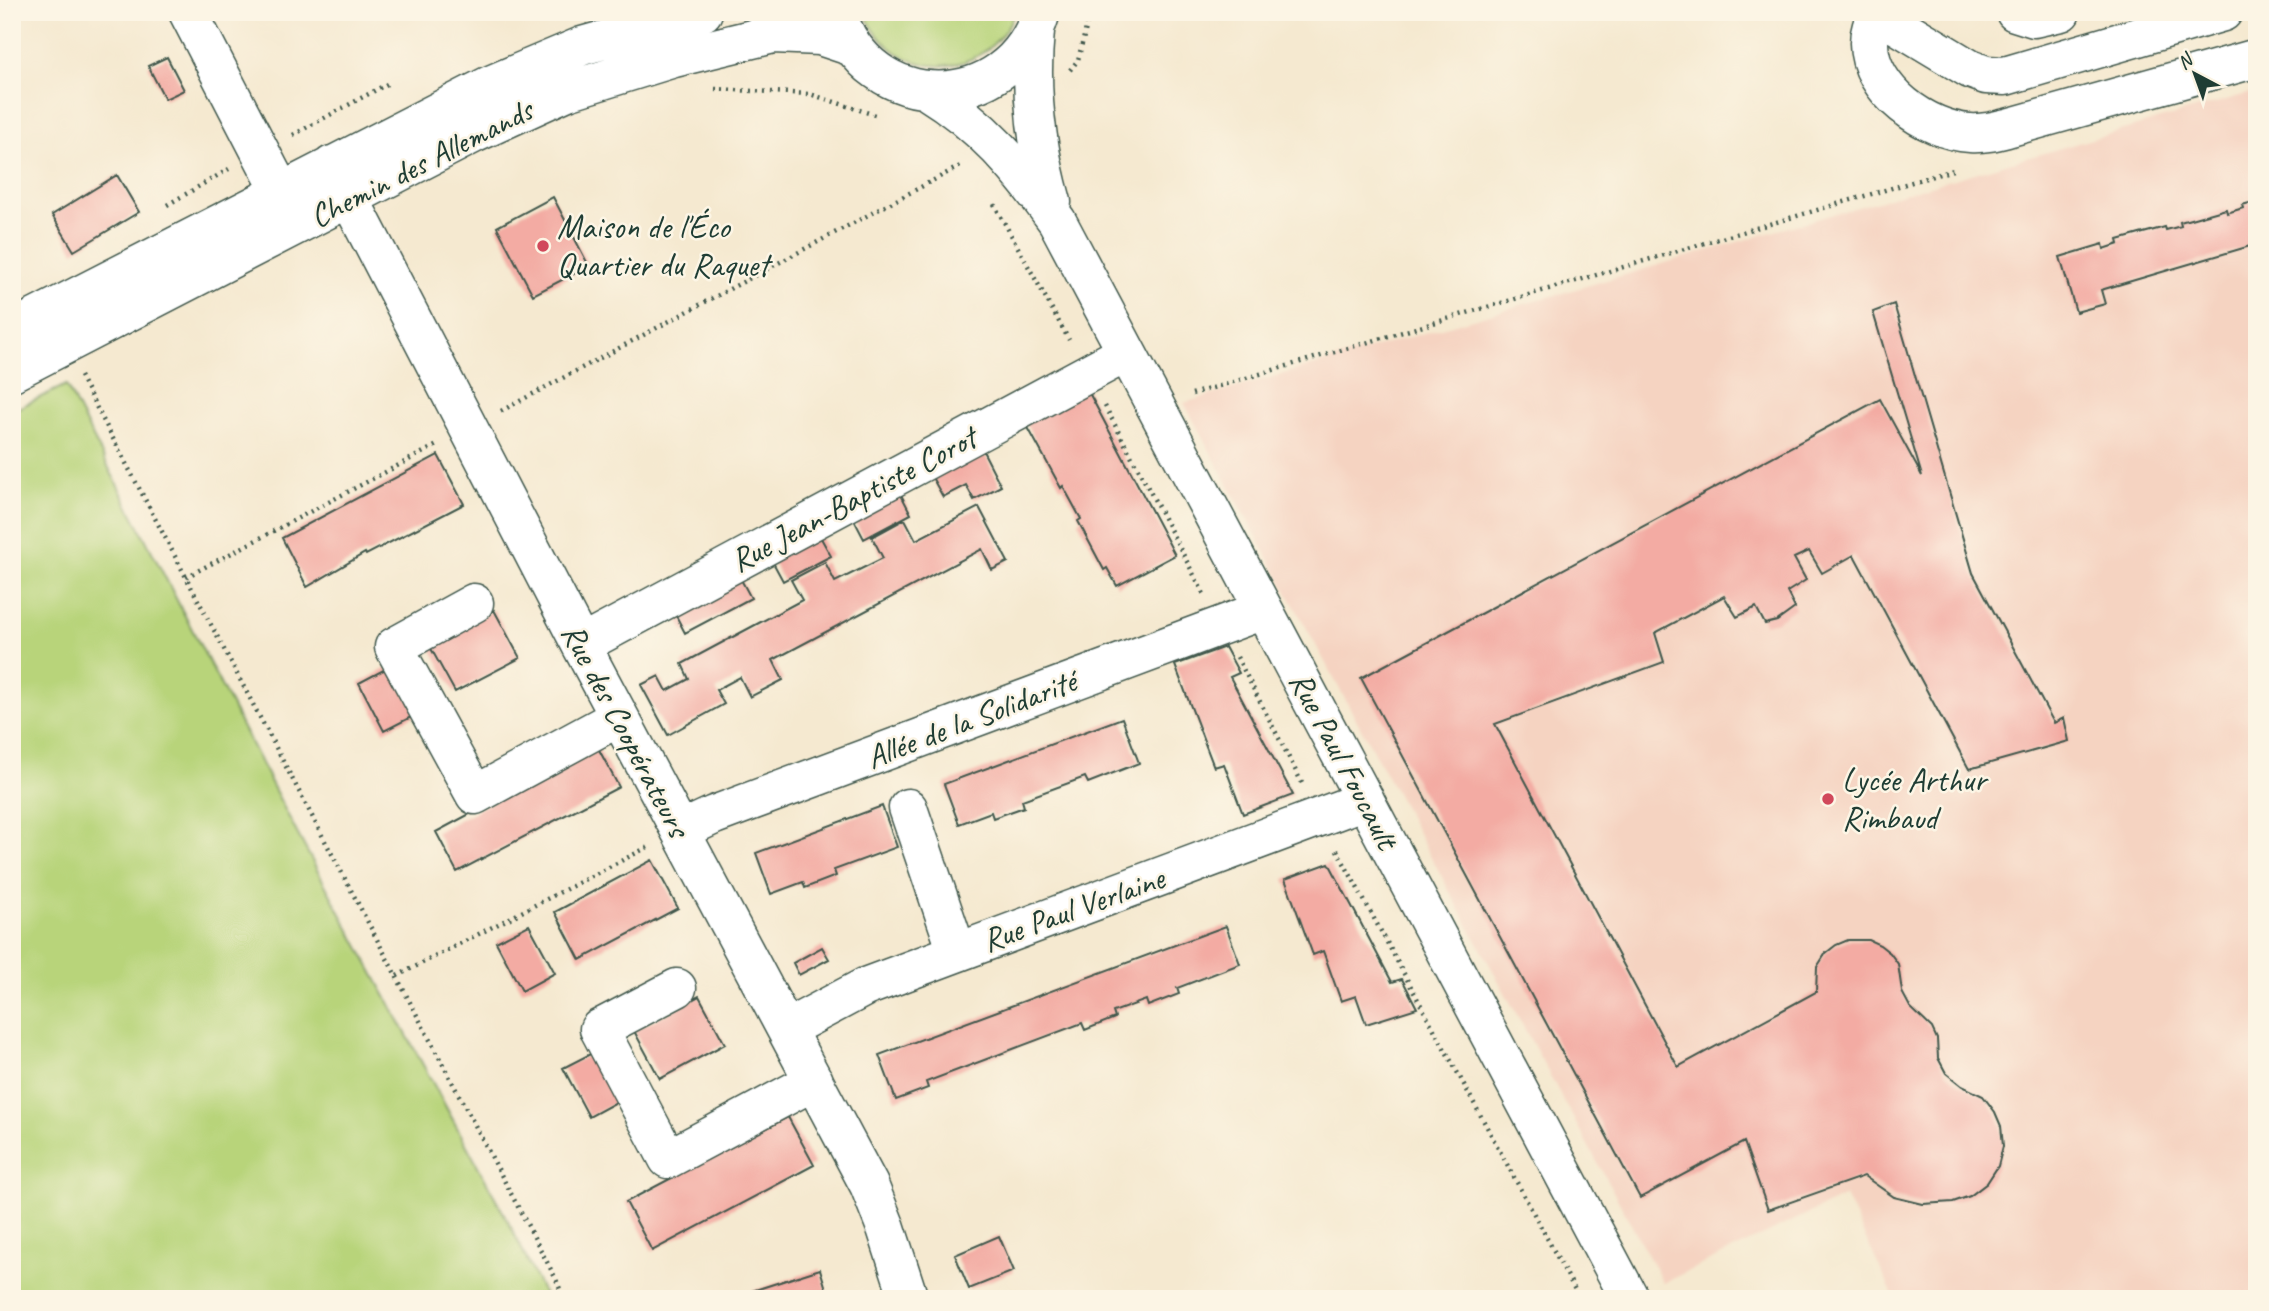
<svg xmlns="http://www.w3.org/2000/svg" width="2269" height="1311" viewBox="0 0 2269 1311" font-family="Caveat,sans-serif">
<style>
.built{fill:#f5d3c1}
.green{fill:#b8d47a;stroke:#6c8857;stroke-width:2}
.building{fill:#f3aba3}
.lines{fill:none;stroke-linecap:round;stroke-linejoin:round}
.minor-casing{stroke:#3f574b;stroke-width:41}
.path{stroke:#3f574b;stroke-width:4.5;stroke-dasharray:2 5;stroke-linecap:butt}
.minor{stroke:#fff;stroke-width:38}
.poi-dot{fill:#d1495b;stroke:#fcf5e5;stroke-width:2.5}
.labels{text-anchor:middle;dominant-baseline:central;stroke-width:5;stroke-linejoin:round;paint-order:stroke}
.street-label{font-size:33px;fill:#1f3d34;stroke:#fcf5e5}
.poi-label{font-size:33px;fill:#1f3d34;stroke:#fcf5e5;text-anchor:start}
</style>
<rect width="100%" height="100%" fill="#fcf5e5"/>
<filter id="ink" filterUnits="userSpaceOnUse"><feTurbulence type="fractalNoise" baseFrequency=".0143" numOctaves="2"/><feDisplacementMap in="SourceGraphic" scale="14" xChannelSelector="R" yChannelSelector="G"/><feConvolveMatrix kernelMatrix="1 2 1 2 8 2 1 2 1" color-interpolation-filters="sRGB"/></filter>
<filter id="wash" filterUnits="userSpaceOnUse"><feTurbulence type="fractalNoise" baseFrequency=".00686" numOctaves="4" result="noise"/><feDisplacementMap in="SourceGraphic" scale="28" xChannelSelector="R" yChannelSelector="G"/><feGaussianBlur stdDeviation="1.57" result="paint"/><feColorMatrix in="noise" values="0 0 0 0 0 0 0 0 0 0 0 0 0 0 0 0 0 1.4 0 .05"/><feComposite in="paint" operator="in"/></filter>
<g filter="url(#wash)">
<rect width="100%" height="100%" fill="#f5e9d0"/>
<path class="built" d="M2257,91V1299H1895L1845,1196L1663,1283L1184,403Z"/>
<path class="green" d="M864,12H1015C985,84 894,83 864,12Z
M66,385L297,833L509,1223L546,1299H12V411Z"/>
<g id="blocks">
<path class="building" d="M167,57L184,90L165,99L148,66Z
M117,175L139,212L74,251L52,215Z
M553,197L589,266L533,295L497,227Z
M2257,201V244L2101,290L2105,304L2076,312L2060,257L2103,244L2104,249L2119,244L2118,240L2165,227L2166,230L2181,226L2180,222L2226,209L2227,213L2243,208L2242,205Z
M1894,304L1973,573L2054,723L2064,718L2069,741L1969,769L1854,555L1822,573L1809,551L1794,558L1806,580L1787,592L1795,608L1777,621L1765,624L1756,607L1737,617L1724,596L1655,633L1664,662L1495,724L1678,1067L1816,992L1817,967L1826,953L1836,945L1848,940H1869L1880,945L1890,953L1898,964L1902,992L1910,1007L1932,1028L1937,1039L1938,1058L1946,1073L1962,1086L1983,1096L1995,1112L2001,1126L2003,1146L1998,1166L1987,1183L1970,1196L1953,1202L1923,1204L1894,1197L1864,1176L1768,1210L1744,1142L1640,1198L1361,678L1880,399L1922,476L1873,312Z
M1087,389L1175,555L1117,586L1107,568L1104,570L1078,521L1081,519L1063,486L1061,488L1025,422Z
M981,447L1001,486L974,500L966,485L943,497L929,472Z
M438,455L464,504L366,555L365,553L307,587L282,538Z
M898,489L911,514L864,539L851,514Z
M979,507L1008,562L992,570L982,549L773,660L783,680L750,697L740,677L716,690L724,704L668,735L641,685L659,676L667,691L689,679L682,664L802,600L791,580L825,562L835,582L883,558L872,537L905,519L916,540Z
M817,531L831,556L783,581L770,557Z
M738,574L751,598L685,633L672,608Z
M494,610L520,658L455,692L429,645Z
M1225,647L1239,673L1230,677L1293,795L1243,814L1224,764L1214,767L1175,665Z
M391,666L417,714L384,731L359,683Z
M1122,718L1139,763L1088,783L1085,777L1022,800L1024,807L993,818L991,812L959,824L944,784Z
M597,746L619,787L457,872L436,832Z
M882,806L897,847L834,870L836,876L805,888L803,882L771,894L756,853Z
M652,860L678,908L580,960L555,912Z
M1329,863L1392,982L1402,979L1417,1008L1366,1024L1356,996L1341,1001L1323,951L1313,955L1285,879Z
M529,925L555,973L522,991L496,942Z
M1226,926L1240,964L1177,988L1179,994L1148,1006L1146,1000L1113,1012L1115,1018L1085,1030L1082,1023L926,1082L928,1088L896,1100L879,1055Z
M822,947L829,959L799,975L793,963Z
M699,996L725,1044L660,1079L634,1031Z
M596,1051L622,1099L589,1117L563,1068Z
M788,1117L814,1165L652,1251L626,1202Z
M999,1236L1014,1271L969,1289L955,1255Z
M820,1269L829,1299H751L749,1292Z"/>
</g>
</g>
<g filter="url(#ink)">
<use href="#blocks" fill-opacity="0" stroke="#3f574b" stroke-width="2"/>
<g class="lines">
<g class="minor-casing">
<path id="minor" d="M188,12L293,215
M837,12C867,117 1011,116 1041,12
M1878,12C1873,23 1869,31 1869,43C1869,90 1927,131 1970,133C1983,134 1995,131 2007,128L2257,58
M2015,12L2034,18L2061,12
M1877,13L1970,69L1986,75L2005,76L2223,12
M1035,31C1029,90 1036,145 1052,202
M926,90C983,125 1018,167 1057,221L1630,1299
M332,165L581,645L869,1185L886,1228L909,1299
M12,330L490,85L582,46L703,12
M12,372L473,134L567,91L674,58L773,34L820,36L853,47
M474,603L394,647L475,795L619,717
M581,645L1126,353
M908,808L957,952
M680,831L714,815L1263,610
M677,988L599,1029L668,1159L814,1081
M786,1029L865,987L1365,800"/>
</g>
<path class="path" d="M1070,70L1078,60L1090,12
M715,89L810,94L878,116
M293,135L387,84
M994,204L1069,340
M167,205L229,169
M80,376L556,1279L564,1299
M1192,394L1953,170
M1105,406L1204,594
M501,411L962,165
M186,577L437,445
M1237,657L1302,783
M1337,850L1580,1299
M397,976L648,847"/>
<use href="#minor" class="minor"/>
</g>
</g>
<g class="poi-dot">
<circle cx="543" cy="246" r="7"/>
<circle cx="1828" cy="799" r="7"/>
</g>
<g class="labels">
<g class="street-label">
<text transform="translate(421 163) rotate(-27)">Chemin des Allemands</text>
<text transform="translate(853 499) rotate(-28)">Rue Jean-Baptiste Corot</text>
<text transform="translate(971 719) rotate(-21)">Allée de la Solidarité</text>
<text transform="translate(626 730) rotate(62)">Rue des Coopérateurs</text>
<text transform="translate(1344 760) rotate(62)">Rue Paul Foucault</text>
<text transform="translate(1073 909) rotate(-20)">Rue Paul Verlaine</text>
</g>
<g class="poi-label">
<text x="557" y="227">Maison de l'Éco<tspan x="557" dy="38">Quartier du Raquet</tspan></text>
<text x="1842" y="780">Lycée Arthur<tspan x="1842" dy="38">Rimbaud</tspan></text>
</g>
</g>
<rect width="2269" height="1311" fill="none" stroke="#fcf5e5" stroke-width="42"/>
<g transform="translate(2195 74) rotate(319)" stroke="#fcf5e5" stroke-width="5" paint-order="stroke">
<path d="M0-5L12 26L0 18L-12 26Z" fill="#1f3d34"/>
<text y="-10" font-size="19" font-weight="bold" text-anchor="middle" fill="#1f3d34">N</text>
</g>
</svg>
